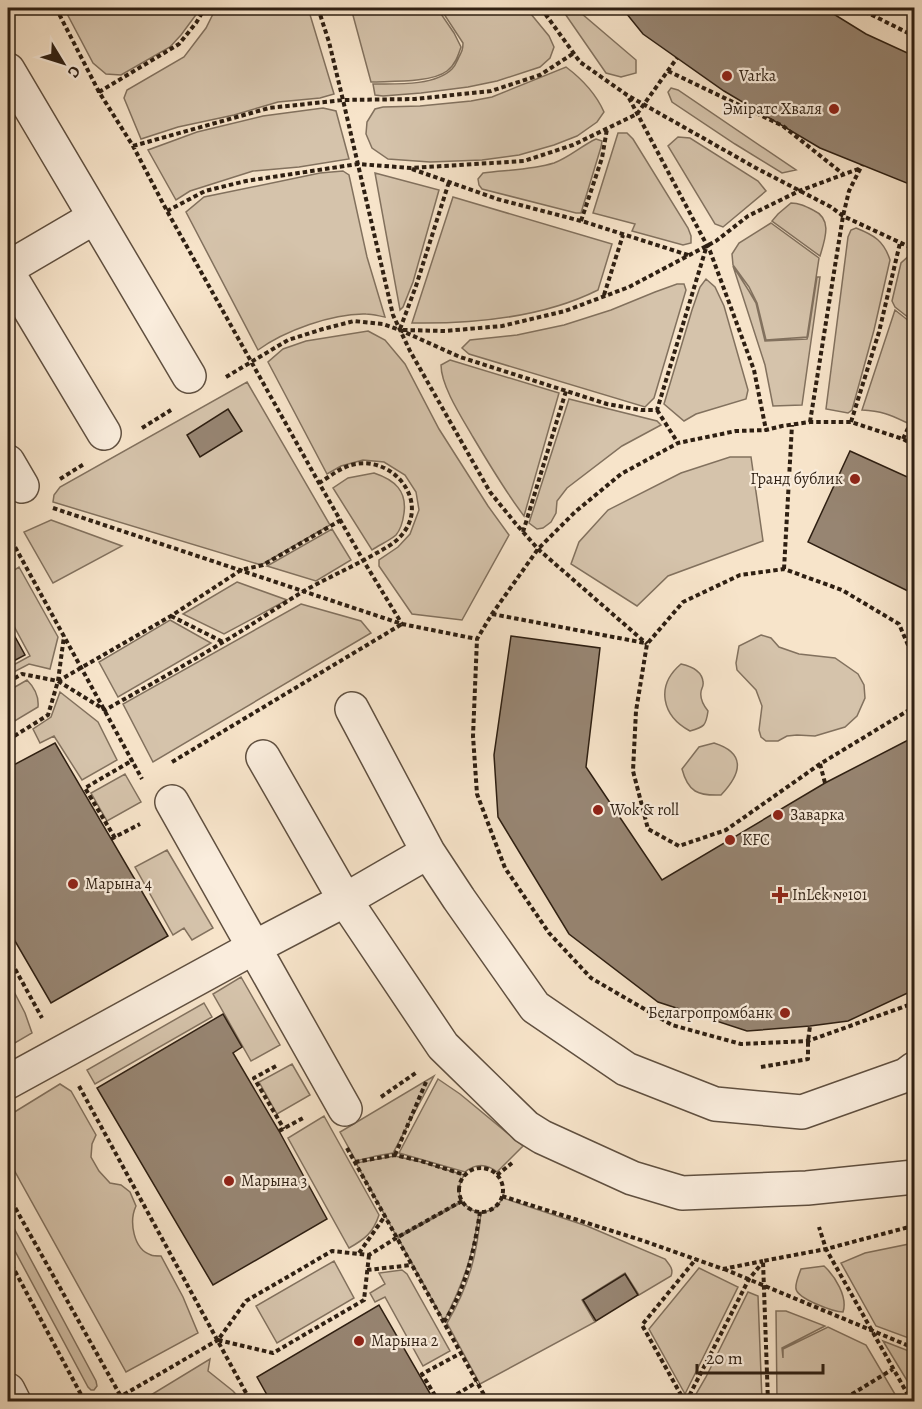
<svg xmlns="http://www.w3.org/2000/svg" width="922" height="1409" viewBox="0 0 922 1409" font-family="Alegreya,serif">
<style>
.green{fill:#d5c3ab;stroke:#82715e;stroke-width:1.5}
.building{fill:#978572;stroke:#2e1f12;stroke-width:1.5}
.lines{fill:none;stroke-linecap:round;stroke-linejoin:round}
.minor-casing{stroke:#605040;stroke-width:36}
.path{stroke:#2e1f12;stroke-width:4;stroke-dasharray:4.5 3;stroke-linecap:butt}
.minor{stroke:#faeddd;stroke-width:33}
.poi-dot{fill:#8f2418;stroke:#faeddd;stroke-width:2}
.labels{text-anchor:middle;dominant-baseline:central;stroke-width:4.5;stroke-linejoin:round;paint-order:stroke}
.poi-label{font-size:16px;fill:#2e1f12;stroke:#faeddd;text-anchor:start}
</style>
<rect width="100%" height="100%" fill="#f7e4ca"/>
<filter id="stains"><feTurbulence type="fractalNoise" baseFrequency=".00333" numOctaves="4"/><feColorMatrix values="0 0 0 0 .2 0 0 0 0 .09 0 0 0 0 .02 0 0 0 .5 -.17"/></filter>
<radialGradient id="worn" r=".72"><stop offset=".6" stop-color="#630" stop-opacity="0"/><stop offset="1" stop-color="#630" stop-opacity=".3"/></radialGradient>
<path class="green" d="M64,8H201L181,35L170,47L121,75L106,74L93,63Z
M216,8H308L334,94L320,98L278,102L234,115L178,127L141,139L124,98L127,90L184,57L206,28Z
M351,8H437L454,33L461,47C458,56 455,65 447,71C431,83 391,81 371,82Z
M440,8H526L549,36L554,47L550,58L540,67L497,81L468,87L421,93L383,96L375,95L373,84C396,84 435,86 452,69C456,65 457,61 459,57C462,51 463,49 463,43Z
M561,8H575L636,60V73L621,77L606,73Z
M566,67C582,79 596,94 604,112L597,122L577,136L554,145L519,155L482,160L430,162L388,159L372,148L366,134L367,122L375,109L383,107L420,106L471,101L492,97Z
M671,88L678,90L796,170L782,173L735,144L672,102L668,92Z
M323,108L336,111L349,159L299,167L253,171L190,191L176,200L148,150L197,132L263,116Z
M618,133H627L633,139L688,228L691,236V243L683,245L632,231L635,224L593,213Z
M678,137L690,138L758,181L766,191L723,227L715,224L668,146Z
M596,139L602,141L601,147L581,213H576L482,189L479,185L478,179L483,173C506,170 531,170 554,163C570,157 581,146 596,139Z
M343,171L349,175L367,257L385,317C379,316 372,314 366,314C333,313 284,331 258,350L186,212L204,197L320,173Z
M375,173L439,190L413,282L403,307L400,310Z
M453,197L612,244L598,290C542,318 474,324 412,323Z
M791,203C799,203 805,206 813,210C833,219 825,239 820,256L772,221L778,214Z
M771,223L819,258L807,337L766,340L757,303L749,287L733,265L732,254L739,243Z
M856,228C874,235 884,241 890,260L874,330L852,410L848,413L826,409L848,237L851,230Z
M912,253L914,255V322L895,307L892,301L901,263Z
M733,266L749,291L756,303L765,341L807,339L808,336L817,277H820L802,405L773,406L765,365Z
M706,279L715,287L724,306L748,390L746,399L696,414L684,421L664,404L692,310L700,287Z
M677,284H684L686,290L654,398L645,407L469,354L462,348L470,340L517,335L564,325L611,310L655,292Z
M895,310L914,325V426C894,417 885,411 862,410Z
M368,331L385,340L405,364L439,429L488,506L509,535L462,620L412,614L379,566V560L398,547L410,534L419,510L416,492L405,475L384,462L363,460L341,466L327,474L268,362L283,349L306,341Z
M450,360L559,393L524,516C505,491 489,464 473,437C462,418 441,386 441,365Z
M247,382L330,525L261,565L53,502L54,495L60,487Z
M569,399L657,421L661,425L622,446L567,488L557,501L556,513L551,522L543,528L537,529L529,523Z
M730,457H751L763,541L668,576L637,606L571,564L579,542L608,510L681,473Z
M374,473C395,480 407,491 404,513C403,521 401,529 396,535C389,541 379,545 372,550L333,488L348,478Z
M51,520L122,546L53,583L24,532Z
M332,529L351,560L316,581L267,566Z
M19,567L58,637L50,669L29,664L8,675V668L30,656L8,615V574Z
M237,582L287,600L224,634L183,614Z
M301,604L361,621L371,633L153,762L123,704Z
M170,620L211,643L118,697L99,662Z
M761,635L771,638L779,647L799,654L835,658L858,674L864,685L865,698L857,716L845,727L815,736L797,735L787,736L778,741H766L761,737L759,730L762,706L756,690L737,670L736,663L739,646Z
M681,664C690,666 702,670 703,682C704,686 701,689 701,692C700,698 704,706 708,711C706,726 704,727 690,731C662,716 655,686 681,664Z
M27,680C35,688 39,697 38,707L8,725V691Z
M60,692L98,722L117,760L82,780L54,736L40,743L33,729L51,717Z
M714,743C746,753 742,773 721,795C698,796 688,792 682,769L699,747Z
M125,774L141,802L107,821L91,793Z
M167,850L213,928L192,940L184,928L173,935L135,867Z
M241,977L280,1045L251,1061L213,994Z
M8,980L25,1013L32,1033L8,1047Z
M204,1003L212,1017L95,1084L87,1070Z
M292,1064L310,1095L277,1114L259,1082Z
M434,1076L393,1153L376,1156L356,1161L340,1132Z
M438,1079L460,1094L523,1146L497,1172C486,1163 476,1163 465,1172L399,1153Z
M60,1084L71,1091L96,1135L92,1144L91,1157L99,1171L110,1183L121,1185L130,1192L136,1206C129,1221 133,1249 151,1255C153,1256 159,1256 161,1256L183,1297L198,1333L126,1372L8,1159V1116Z
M324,1116L379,1215C373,1233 365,1239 349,1248L288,1138Z
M395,1156L421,1162L464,1175C459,1185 457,1192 462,1201L397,1237L356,1163Z
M503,1198L587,1226L665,1259C669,1264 674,1269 671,1276L639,1295L625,1273L582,1300L595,1322L480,1384L447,1323C469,1286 477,1255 481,1212C491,1212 497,1207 503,1198Z
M462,1202L472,1210L479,1212C474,1253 463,1284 444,1321L398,1238Z
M8,1217L96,1381L97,1386L94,1390H91L88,1387L8,1238Z
M914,1243V1340L876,1326L841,1263L865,1253Z
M334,1261L354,1298L277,1343L256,1306Z
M824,1266C835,1276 848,1297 843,1312C834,1312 798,1299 796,1289C795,1283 799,1275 801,1269Z
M699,1268L738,1287L685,1394L649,1329Z
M402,1270L407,1274L450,1351L423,1366L385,1297L375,1302L370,1293L385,1284L379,1273Z
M748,1292L758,1296L762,1401H692L706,1377Z
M776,1311H786L825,1326L782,1348L783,1358V1349L828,1327L866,1345L899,1401H777Z
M883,1341L914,1353V1392Z
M210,1359L208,1371L233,1391L242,1401H141Z"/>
<path class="building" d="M622,8H824L866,34L914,56V186L820,148L724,91L643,34Z
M228,409L242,431L200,457L187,435Z
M850,451L914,480V594L808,542Z
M8,624L25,655L8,664Z
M511,636L600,648L586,767L662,880L825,783L914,737V990L848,1021L810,1026L747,1031L658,1002L569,934L498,817L494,755Z
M55,743L168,936L51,1003L8,929V768Z
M223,1014L242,1047L233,1053L279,1131L327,1219L213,1285L97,1088Z
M625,1274L638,1295L596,1321L583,1300Z
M379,1305L435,1402H271L257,1377Z"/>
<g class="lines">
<g class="minor-casing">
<path id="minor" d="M8,70L189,376
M8,268L95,217
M8,273L104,433
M8,462L22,486
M352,709L428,852L459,899L535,1007L626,1069L715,1104L802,1112L906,1075L914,1069
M263,757L345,900L428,852
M172,802L345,1109
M8,1082L240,955L345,900L443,1046L526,1127L542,1137L632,1178L682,1193L807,1188L914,1177
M8,1390L14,1402"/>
</g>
<path class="path" d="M56,8L99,92L133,146L167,211L319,483L363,560L402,624
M318,8L329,42L343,100L393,315L410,351L490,492L516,524L538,549L647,644
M541,8L580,62L627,95L756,168L831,207L843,216L914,249
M858,8L914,36
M914,56V54
M668,71L783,126L843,174
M99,92L179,44L196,23L205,8
M629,98L710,251L754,370L766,430
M133,146L269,108L343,100L415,99L491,91L540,75L574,53
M412,169L497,199L585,222L688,255
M167,211L205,191L246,181L358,164L411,168L524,161L573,145L637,114L677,58
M581,221L602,158L607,129
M604,295L623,235
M400,329L416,286L449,182
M403,330L445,331L502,326L565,311L629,287L716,241L748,216L799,191L861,168
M226,377L288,340L323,329L354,321L383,324L400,330L460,357L607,404L641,410H657L707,245
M657,410L678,443
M810,422L843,216L849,191L862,165
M851,422L879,332L900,243
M142,428L171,410
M903,439L910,424
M914,445L903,439L851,422H810L782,426L766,430L736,431L678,443L621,474L575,512L538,549L492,614L477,639L473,736L477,794L505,868L549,933L591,978L672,1025L741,1044L808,1041L914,1003
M60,479L84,464
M53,508L402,624L477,639
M523,532L566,391
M8,534L142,779
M784,569L792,425
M492,614L645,643
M171,616L223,642
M914,659L899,624L842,590L784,569L740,575L683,602L647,644L636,711L633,771L648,829L679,846L726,830L820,764L914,707
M58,681L105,710C144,688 184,666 223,642C251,626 277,607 304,591C327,578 350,568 373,555C382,550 392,545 399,538C432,505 396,457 356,464C342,466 331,476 319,483
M8,682L22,674L58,681L171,616L241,570L263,565L341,520
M8,740L48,715L58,681L64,636
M172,762L402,624
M820,764L825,783
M115,838L85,788L133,760
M111,839L140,824
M8,956L42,1018
M276,1066L254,1078L284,1129
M761,1067L808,1059V1041L810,1026
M79,1086L251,1402
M381,1097L417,1072
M279,1131L305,1117
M347,1148L488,1402
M395,1155L426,1082
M355,1162L395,1155L421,1161L465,1175
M459 1190a22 22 0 1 1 44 0a22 22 0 1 1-44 0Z
M497,1175L512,1163
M8,1195L124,1402
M502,1196L644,1241L723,1269L763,1261
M359,1253L385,1216
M369,1255L364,1300L273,1353L218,1340L246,1301L332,1251L369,1255L396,1238L462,1201
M8,1258L85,1402
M724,1269L914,1348
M367,1270L412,1265
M444,1322C466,1289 474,1251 480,1212
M111,1402L218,1340
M439,1402L422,1374L461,1353
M444,1402L477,1382
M685,1402L642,1325L696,1259
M686,1402L749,1279L763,1262
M768,1402L763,1261L826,1249L819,1227
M839,1402L893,1369
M912,1402L826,1249L909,1227L914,1228"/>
<use href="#minor" class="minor"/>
</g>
<g class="poi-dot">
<circle cx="727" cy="76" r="6"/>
<circle cx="834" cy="109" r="6"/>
<circle cx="855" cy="479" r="6"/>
<circle cx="598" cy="810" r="6"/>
<circle cx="778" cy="815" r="6"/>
<circle cx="730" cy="840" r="6"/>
<circle cx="73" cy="884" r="6"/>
<path d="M777 886h6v6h6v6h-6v6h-6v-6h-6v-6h6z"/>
<circle cx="785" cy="1013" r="6"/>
<circle cx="229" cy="1181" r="6"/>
<circle cx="359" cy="1341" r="6"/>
</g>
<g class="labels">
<g class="poi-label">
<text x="739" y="76">Varka</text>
<text x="822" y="109" text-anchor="end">Эміратс Хваля</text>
<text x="843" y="479" text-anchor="end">Гранд бублик</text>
<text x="610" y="810">Wok &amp; roll</text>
<text x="790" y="815">Заварка</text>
<text x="742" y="840">KFC</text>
<text x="85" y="884">Марына 4</text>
<text x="792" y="895">InLek №101</text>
<text x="773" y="1013" text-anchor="end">Белагропромбанк</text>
<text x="241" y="1181">Марына 3</text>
<text x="371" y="1341">Марына 2</text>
</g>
</g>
<rect width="922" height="1409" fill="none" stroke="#f7e4ca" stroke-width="30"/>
<rect x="9" y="9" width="904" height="1391" fill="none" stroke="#2e1f12" stroke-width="3"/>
<rect x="15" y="15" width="892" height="1379" fill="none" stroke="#2e1f12" stroke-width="1.5"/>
<g transform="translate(63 63) rotate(128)" stroke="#faeddd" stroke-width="4.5" paint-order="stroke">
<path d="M0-4.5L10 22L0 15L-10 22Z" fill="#2e1f12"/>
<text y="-9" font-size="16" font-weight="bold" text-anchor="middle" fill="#2e1f12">С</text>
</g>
<path d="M697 1364v9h126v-9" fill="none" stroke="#2e1f12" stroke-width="3"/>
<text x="706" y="1364" font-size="18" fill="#2e1f12" stroke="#faeddd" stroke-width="4.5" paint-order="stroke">20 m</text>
<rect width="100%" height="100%" filter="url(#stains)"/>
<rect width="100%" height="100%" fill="url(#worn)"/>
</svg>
